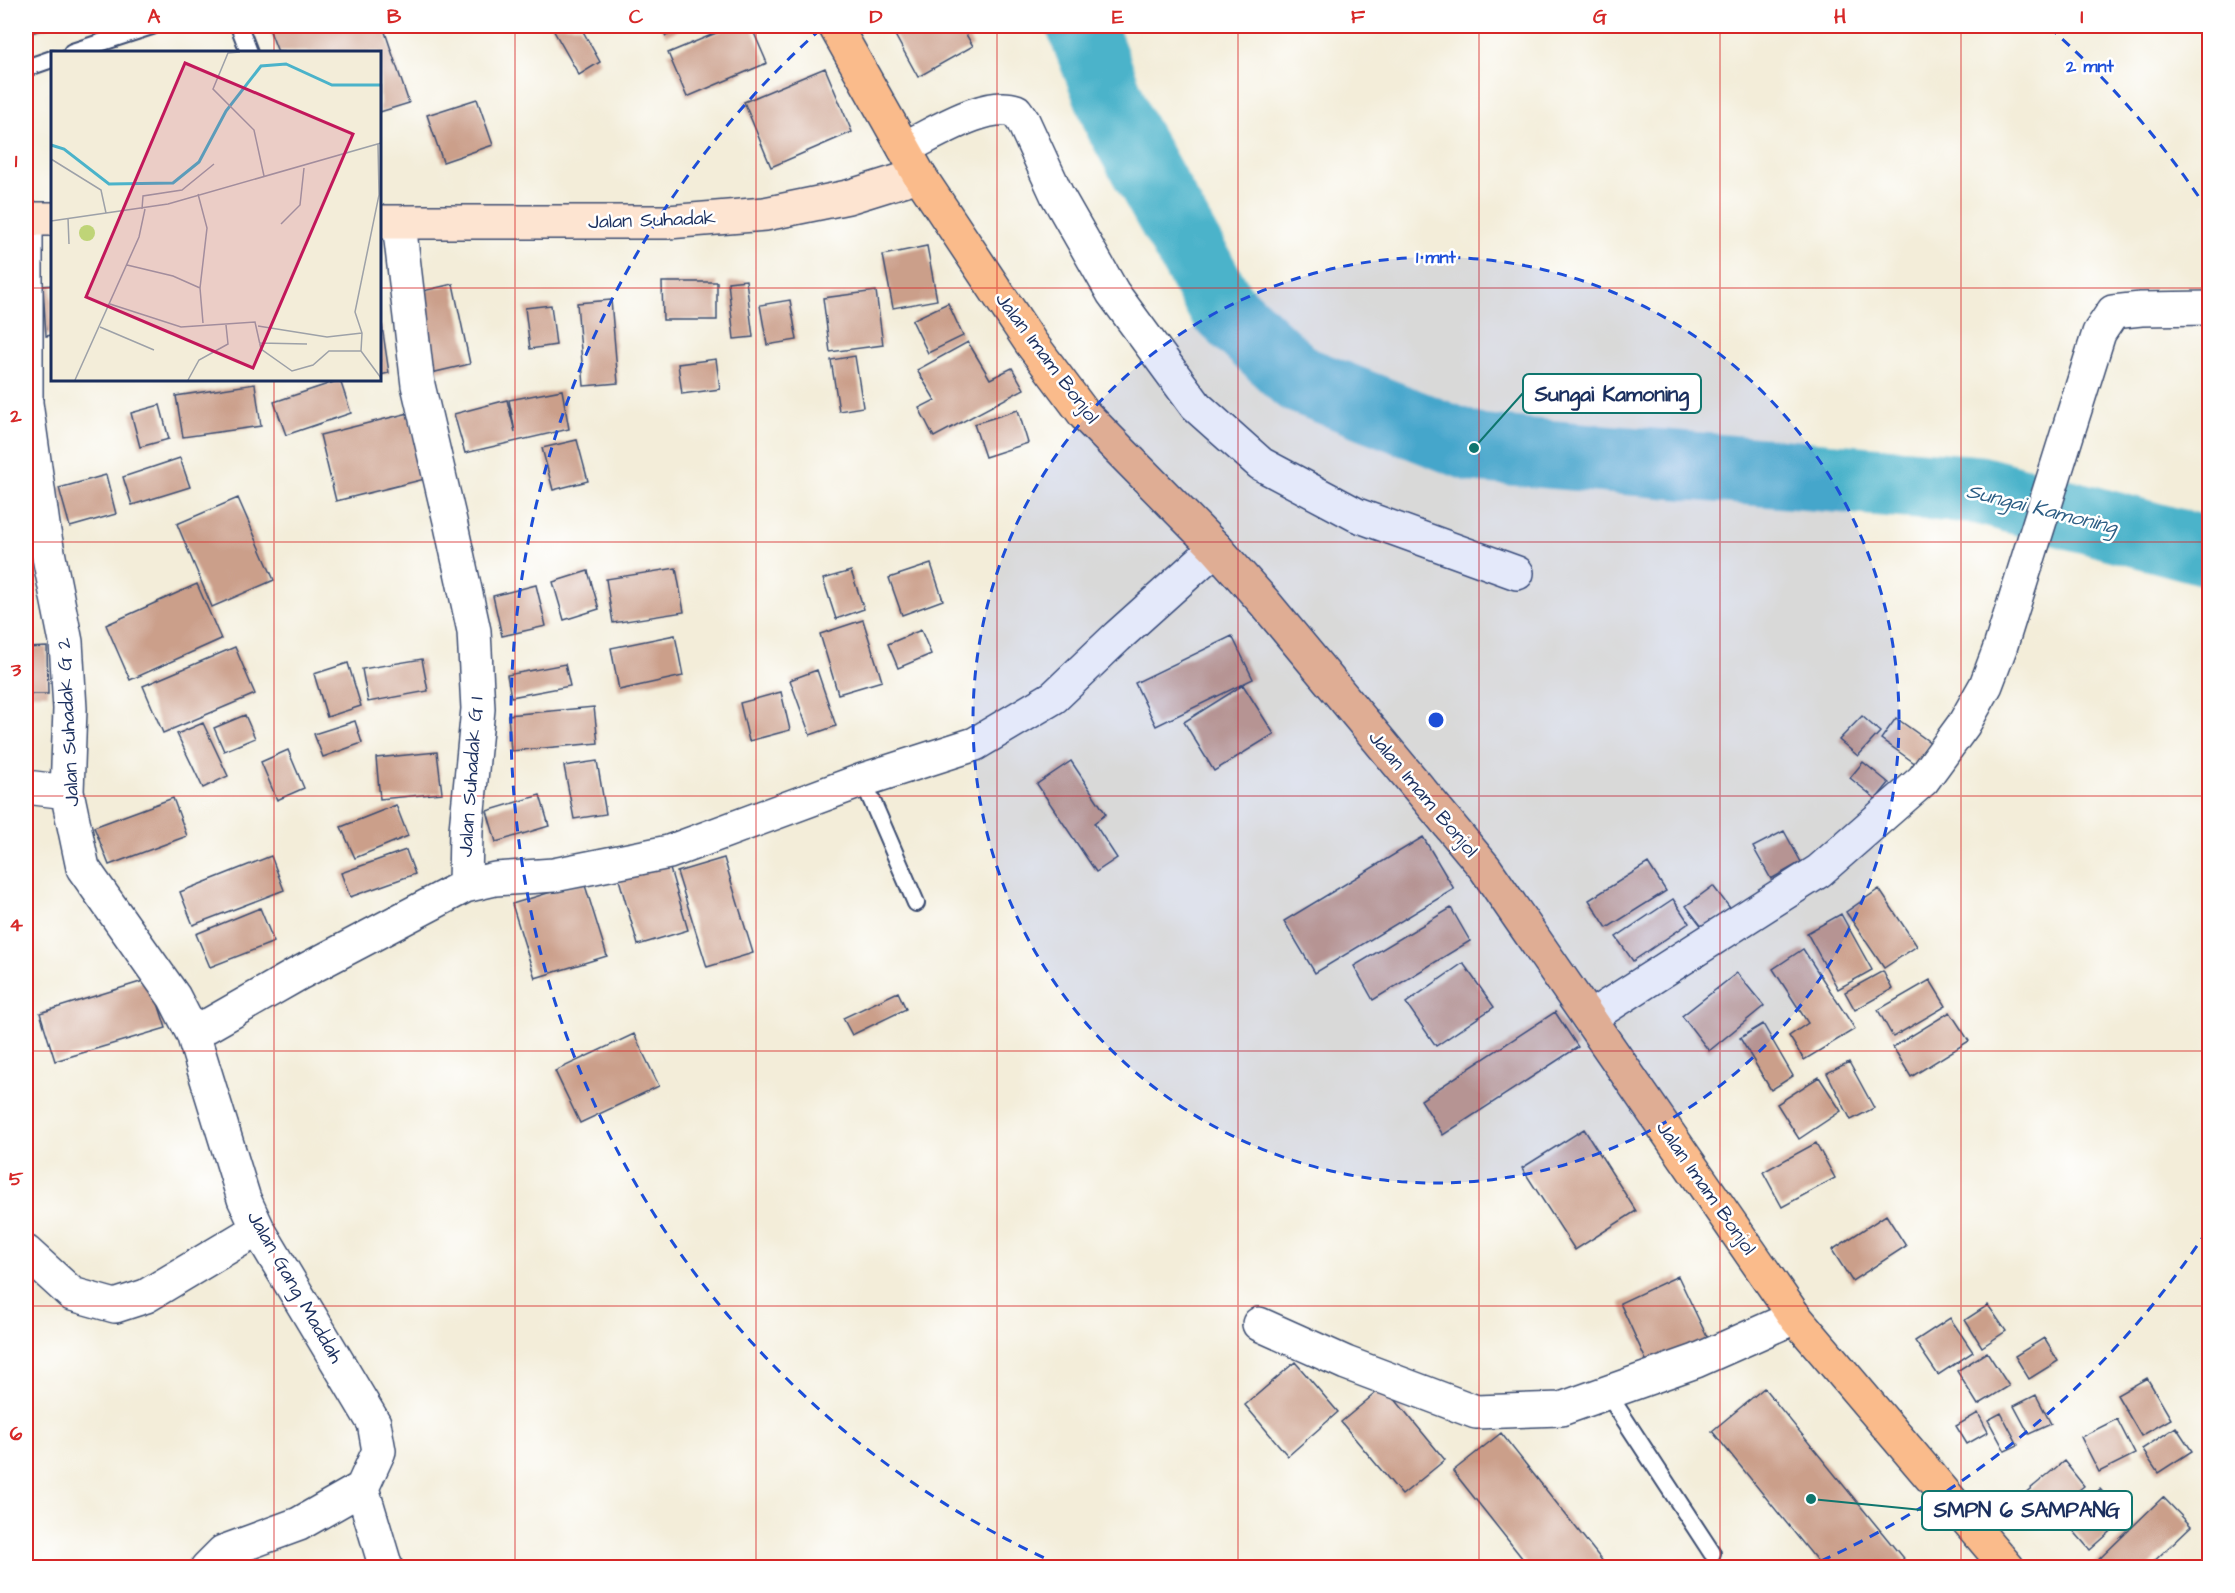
<svg xmlns="http://www.w3.org/2000/svg" width="2235" height="1593" viewBox="0 0 2235 1593" font-family="'Architects Daughter',sans-serif">
<style>
.lines{fill:none;stroke-linecap:round;stroke-linejoin:round}
.river{stroke:#4bb3ca;stroke-width:69}
.building{fill:#cb9f8a}
.lane-casing{stroke:#3b4c70;stroke-width:20}
.street-casing{stroke:#3b4c70;stroke-width:36}
.secondary-casing{stroke:#3b4c70;stroke-width:36}
.primary-casing{stroke:#3b4c70;stroke-width:36}
.lane{stroke:#fff;stroke-width:16}
.street{stroke:#fff;stroke-width:33}
.secondary{stroke:#fde4d1;stroke-width:33}
.primary{stroke:#fabb8b;stroke-width:33}
.grid{fill:none;stroke:#d62828;stroke-width:1.5;stroke-opacity:0.55}
.ring{fill:none;stroke:#1d4ed8;stroke-width:3;stroke-dasharray:10 8}
.labels{text-anchor:middle;dominant-baseline:central;stroke-width:5;stroke-linejoin:round;paint-order:stroke}
.street-label{font-size:20px;fill:#1b2f5e;stroke:#fff}
.water-label{font-size:21px;font-style:italic;fill:#2c5d84;stroke:#fff}
.inset-river{fill:none;stroke:#4bb3ca;stroke-width:3}
.inset-road{fill:none;stroke:#9da1a8;stroke-width:1.5}
.view{fill:#c2185b;fill-opacity:0.15;stroke:#c2185b;stroke-width:3}
.inset-edge{fill:none;stroke:#1b2f5e;stroke-width:3}
.centre{fill:#1d4ed8;stroke:#fff;stroke-width:3}
.ring-label{font-size:18px;text-anchor:middle;font-weight:bold;fill:#1d4ed8;stroke:#fff;stroke-width:5;stroke-linejoin:round;paint-order:stroke}
.leader{fill:none;stroke:#0f766e;stroke-width:2}
.callout-dot{fill:#0f766e;stroke:#fff;stroke-width:2}
.callout{fill:#fff;stroke:#0f766e;stroke-width:2}
.callout-label{font-size:21px;text-anchor:middle;font-weight:bold;fill:#1b2f5e}
.neatline{fill:none;stroke:#d62828;stroke-width:2}
.grid-label{font-size:20px;text-anchor:middle;font-weight:bold;fill:#d62828}
</style>
<rect width="100%" height="100%" fill="#fff"/>
<filter id="ink" filterUnits="userSpaceOnUse"><feTurbulence type="fractalNoise" baseFrequency=".0167" numOctaves="2"/><feDisplacementMap in="SourceGraphic" scale="12" xChannelSelector="R" yChannelSelector="G"/><feConvolveMatrix kernelMatrix="1 2 1 2 8 2 1 2 1" color-interpolation-filters="sRGB"/></filter>
<filter id="wash" filterUnits="userSpaceOnUse"><feTurbulence type="fractalNoise" baseFrequency=".008" numOctaves="4" result="noise"/><feDisplacementMap in="SourceGraphic" scale="24" xChannelSelector="R" yChannelSelector="G"/><feGaussianBlur stdDeviation="1.35" result="paint"/><feColorMatrix in="noise" values="0 0 0 0 0 0 0 0 0 0 0 0 0 0 0 0 0 1.4 0 .05"/><feComposite in="paint" operator="in"/></filter>
<g filter="url(#wash)">
<rect width="100%" height="100%" fill="#f3edd9"/>
<g class="lines">
<path class="river" d="M1081,26L1119,123L1222,307L1298,379L1474,448L1979,490L2210,552"/>
</g>
<g id="blocks">
<path class="building" d="M26,26H53L28,34Z
M268,26H383L409,103L380,112V52H278Z
M551,26H580L600,62L579,75Z
M660,26H686L666,36Z
M733,26H751L767,63L687,97L668,53Z
M890,26H961L973,46L918,77Z
M825,68L852,132L771,167L744,102Z
M477,99L493,145L443,162L427,115Z
M927,246L937,300L893,308L883,255Z
M746,280L753,337L734,339L728,282Z
M662,282H717V320H663Z
M453,284L470,364L431,373L414,293Z
M52,285V335L46,336L43,286Z
M876,291L883,345L830,352L823,298Z
M611,300L618,383L584,386L577,303Z
M790,300L797,340L767,345L760,305Z
M948,303L963,336L928,353L912,320Z
M551,305L556,345L530,349L525,308Z
M380,326H382L389,373L380,375Z
M968,342L990,379L1012,368L1024,389L934,437L919,408L935,400L917,370Z
M855,356L863,407L839,411L831,360Z
M716,359L720,389L682,394L678,364Z
M340,380L351,413L286,435L274,402Z
M255,384L261,426L183,437L176,396Z
M562,390L569,429L465,453L454,414L507,400L515,432L509,400Z
M160,405L169,439L140,447L131,413Z
M1018,410L1028,443L985,457L974,424Z
M409,413L425,479L336,501L320,435Z
M577,440L588,481L553,490L542,448Z
M180,458L190,487L132,505L123,477Z
M106,475L116,514L70,527L59,488Z
M238,498L274,580L212,607L177,524Z
M931,564L943,600L902,615L889,578Z
M676,568L684,612L613,623L606,579Z
M588,571L599,609L564,620L553,582Z
M851,571L864,609L836,619L823,579Z
M197,584L221,639L130,680L106,625Z
M536,585L546,626L502,636L493,596Z
M863,620L882,681L838,694L820,634Z
M921,630L931,654L898,668L888,644Z
M675,635L683,676L619,690L611,648Z
M1232,636L1253,679L1156,726L1135,683Z
M47,647L48,694H26V648Z
M235,647L255,694L163,733L143,686Z
M422,659L428,691L368,702L362,669Z
M348,663L361,706L327,717L314,674Z
M565,664L570,686L511,697L507,675Z
M817,670L836,726L810,735L790,680Z
M1243,685L1274,734L1214,771L1184,722Z
M781,692L790,730L749,741L740,703Z
M594,707L598,743L511,751L508,715Z
M245,715L255,738L224,751L214,728Z
M1862,716L1880,732L1858,756L1839,740Z
M1896,718L1931,743L1916,764L1881,739Z
M355,721L362,743L323,757L314,734Z
M203,723L228,776L203,788L177,734Z
M288,750L304,788L277,800L261,762Z
M437,752L442,793L380,799L376,758Z
M597,761L606,814L574,819L564,766Z
M1071,761L1106,814L1094,823L1117,858L1096,872L1037,784Z
M1863,762L1889,783L1876,799L1850,778Z
M540,795L549,826L496,842L487,811Z
M173,798L187,836L109,865L94,827Z
M396,805L408,836L355,858L341,827Z
M1784,831L1801,862L1771,879L1753,847Z
M1423,837L1454,889L1315,973L1284,921Z
M406,850L415,874L350,897L341,873Z
M271,856L284,890L193,925L180,892Z
M724,858L753,953L707,967L677,872Z
M668,862L688,930L638,945L618,876Z
M1648,863L1666,891L1607,928L1589,900Z
M584,882L607,956L535,978L512,904Z
M1713,886L1730,908L1703,928L1686,906Z
M1879,889L1917,946L1884,968L1846,912Z
M1673,899L1689,923L1633,961L1616,937Z
M260,908L274,942L210,967L196,934Z
M1451,908L1470,941L1373,1000L1354,966Z
M1841,914L1872,970L1838,989L1807,933Z
M1803,949L1855,1029L1804,1060L1789,1036L1808,1023L1773,969Z
M1463,963L1494,1007L1436,1046L1406,1003Z
M1883,971L1892,989L1855,1010L1845,992Z
M1737,973L1764,1006L1709,1051L1682,1016Z
M150,979L166,1028L55,1061L40,1013Z
M1930,980L1946,1006L1893,1037L1878,1010Z
M898,992L906,1009L852,1035L843,1018Z
M1555,1012L1578,1047L1443,1135L1421,1100Z
M1950,1012L1969,1041L1911,1077L1893,1047Z
M1763,1024L1793,1076L1771,1090L1740,1038Z
M634,1034L659,1086L580,1123L555,1071Z
M1849,1062L1874,1108L1851,1120L1827,1073Z
M1819,1077L1841,1111L1799,1139L1777,1104Z
M1584,1129L1636,1211L1575,1250L1522,1168Z
M1816,1143L1835,1178L1782,1207L1763,1172Z
M1886,1215L1906,1246L1852,1281L1832,1250Z
M1678,1276L1710,1343L1651,1371L1620,1303Z
M1988,1305L2006,1331L1982,1347L1965,1320Z
M1950,1318L1973,1352L1938,1375L1915,1341Z
M2044,1338L2058,1361L2029,1379L2015,1356Z
M1987,1352L2009,1386L1978,1405L1957,1371Z
M1295,1362L1338,1412L1288,1456L1245,1405Z
M2147,1378L2171,1419L2141,1436L2117,1395Z
M1384,1386L1445,1460L1402,1495L1341,1422Z
M1764,1388L1911,1568H1823L1712,1431Z
M2036,1395L2051,1424L2029,1434L2014,1406Z
M1978,1413L1988,1432L1967,1444L1956,1426Z
M2001,1413L2018,1445L2005,1451L1988,1420Z
M2117,1419L2135,1454L2099,1472L2081,1437Z
M2176,1427L2192,1451L2158,1473L2142,1449Z
M1501,1433L1608,1568H1530L1453,1471Z
M2064,1461L2084,1486L2033,1527L2013,1503Z
M2100,1489L2126,1518L2090,1550L2064,1520Z
M2163,1497L2191,1526L2147,1568H2090Z"/>
</g>
</g>
<g filter="url(#ink)">
<use href="#blocks" fill-opacity="0" stroke="#3b4c70" stroke-width="1.5"/>
<g class="lines">
<g class="lane-casing">
<path id="lane" d="M239,26L249,52
M72,52L152,26
M26,68L52,59
M863,780L916,903
M1608,1394L1712,1553"/>
</g>
<g class="street-casing">
<path id="street" d="M904,148C933,135 985,100 1016,111L1023,121L1057,195L1113,293L1196,406L1261,464L1357,515L1517,573
M26,219V403L44,532L66,642L70,709L67,792L83,868L174,997L193,1034L244,1199L258,1229L374,1423L379,1451L362,1488L299,1524L223,1552L207,1568
M399,223L418,385L450,521L474,631L478,709L466,830L465,886
M26,787L67,792
M1589,1018L1819,871L1923,780L1964,724L1986,685L2000,648L2099,333L2113,312L2141,309L2210,308
M193,1034L298,974L465,886L495,879L554,875L669,852L863,780L975,744L1054,697L1117,637L1216,548
M26,1252L72,1294L115,1306L146,1296L258,1229
M1259,1324L1346,1363L1476,1412L1561,1409L1696,1361L1795,1317
M362,1488L386,1568"/>
</g>
<g class="secondary-casing">
<path id="secondary" d="M26,219H52
M380,222H668L765,214L848,197L919,175"/>
</g>
<g class="primary-casing">
<path id="primary" d="M835,26L919,175L1031,343L1085,415L1216,548L1264,602L1485,868L1795,1317L2008,1568"/>
</g>
<use href="#lane" class="lane"/>
<use href="#street" class="street"/>
<use href="#secondary" class="secondary"/>
<use href="#primary" class="primary"/>
</g>
</g>
<path class="grid" d="M274,26V52M515,26V1568M756,26V1568M997,26V1568M1238,26V1568M1479,26V1568M1720,26V1568M1961,26V1568M26,288H52M380,288H2210M274,380V1568M26,542H2210M26,796H2210M26,1051H2210M26,1306H2210"/>
<circle cx="1436" cy="720" r="463" fill="#1d4ed8" fill-opacity=".12"/>
<g class="ring">
<circle cx="1436" cy="720" r="463"/>
<path d="M2207 1231A925 925 0 0 1 1812 1565M1060 1565A925 925 0 0 1 823 27M2049 27A925 925 0 0 1 2207 209"/>
</g>
<g class="labels">
<g class="street-label">
<text transform="translate(652 220) rotate(-2)">Jalan Suhadak</text>
<text transform="translate(1047 358) rotate(53)">Jalan Imam Bonjol</text>
<text transform="translate(68 722) rotate(-93)">Jalan Suhadak G 2</text>
<text transform="translate(471 777) rotate(-86)">Jalan Suhadak G 1</text>
<text transform="translate(1423 794) rotate(50)">Jalan Imam Bonjol</text>
<text transform="translate(1706 1188) rotate(55)">Jalan Imam Bonjol</text>
<text transform="translate(295 1287) rotate(60)">Jalan Gang Maddah</text>
</g>
<g class="water-label">
<text transform="translate(2042 509) rotate(14)">Sungai Kamoning</text>
</g>
</g>
<g transform="translate(51 51)">
<rect width="330" height="330" fill="#f3edd9"/>
<path d="M28 182a8 8 0 1 1 16 0a8 8 0 1 1-16 0Z" fill="#bfd477"/>
<path class="inset-river" d="M0,94L13,98L58,133L122,132L148,111L175,60L210,15L235,13L281,34H330"/>
<path class="inset-road" d="M189,1L177,2L162,38L203,79L213,125M327,93L328,144L304,261L311,282L310,300L330,327M0,108L50,139L55,162M147,143L156,177L149,237L152,272M91,158L92,145L131,139L163,113M17,167L18,193M0,170L117,153L330,92M230,173L249,154L253,117M76,214L122,225L149,237M59,253L130,276L204,271L210,298L241,320L262,314L278,300H310M207,275L276,286L311,282M49,276L103,299M208,292L256,293M24,329L88,186L94,158M137,329L148,309L177,293L175,274"/>
<path class="view" d="M134,12L302,83L202,317L35,246Z"/>
<rect width="330" height="330" class="inset-edge"/>
</g>
<circle cx="1436" cy="720" r="9" class="centre"/>
<g class="ring-label">
<text x="2090" y="72">2 mnt</text>
<text x="1436" y="263">1 mnt</text>
</g>
<path class="leader" d="M1474 448L1523 393M1811 1499L1922 1510"/>
<g class="callout-dot">
<circle cx="1474" cy="448" r="6"/>
<circle cx="1811" cy="1499" r="6"/>
</g>
<g class="callout">
<rect x="1523" y="374" width="178" height="39" rx="6"/>
<rect x="1922" y="1491" width="210" height="39" rx="6"/>
</g>
<g class="callout-label">
<text x="1612" y="401">Sungai Kamoning</text>
<text x="2027" y="1517">SMPN 6 SAMPANG</text>
</g>
<rect width="2235" height="1593" fill="none" stroke="#fff" stroke-width="66"/>
<rect x="33" y="33" width="2169" height="1527" class="neatline"/>
<g class="grid-label">
<text x="154" y="23">A</text>
<text x="394" y="23">B</text>
<text x="636" y="23">C</text>
<text x="876" y="23">D</text>
<text x="1118" y="23">E</text>
<text x="1358" y="23">F</text>
<text x="1600" y="23">G</text>
<text x="1840" y="23">H</text>
<text x="2082" y="23">I</text>
<text x="16" y="167">1</text>
<text x="16" y="422">2</text>
<text x="16" y="676">3</text>
<text x="16" y="931">4</text>
<text x="16" y="1185">5</text>
<text x="16" y="1440">6</text>
</g>
</svg>
